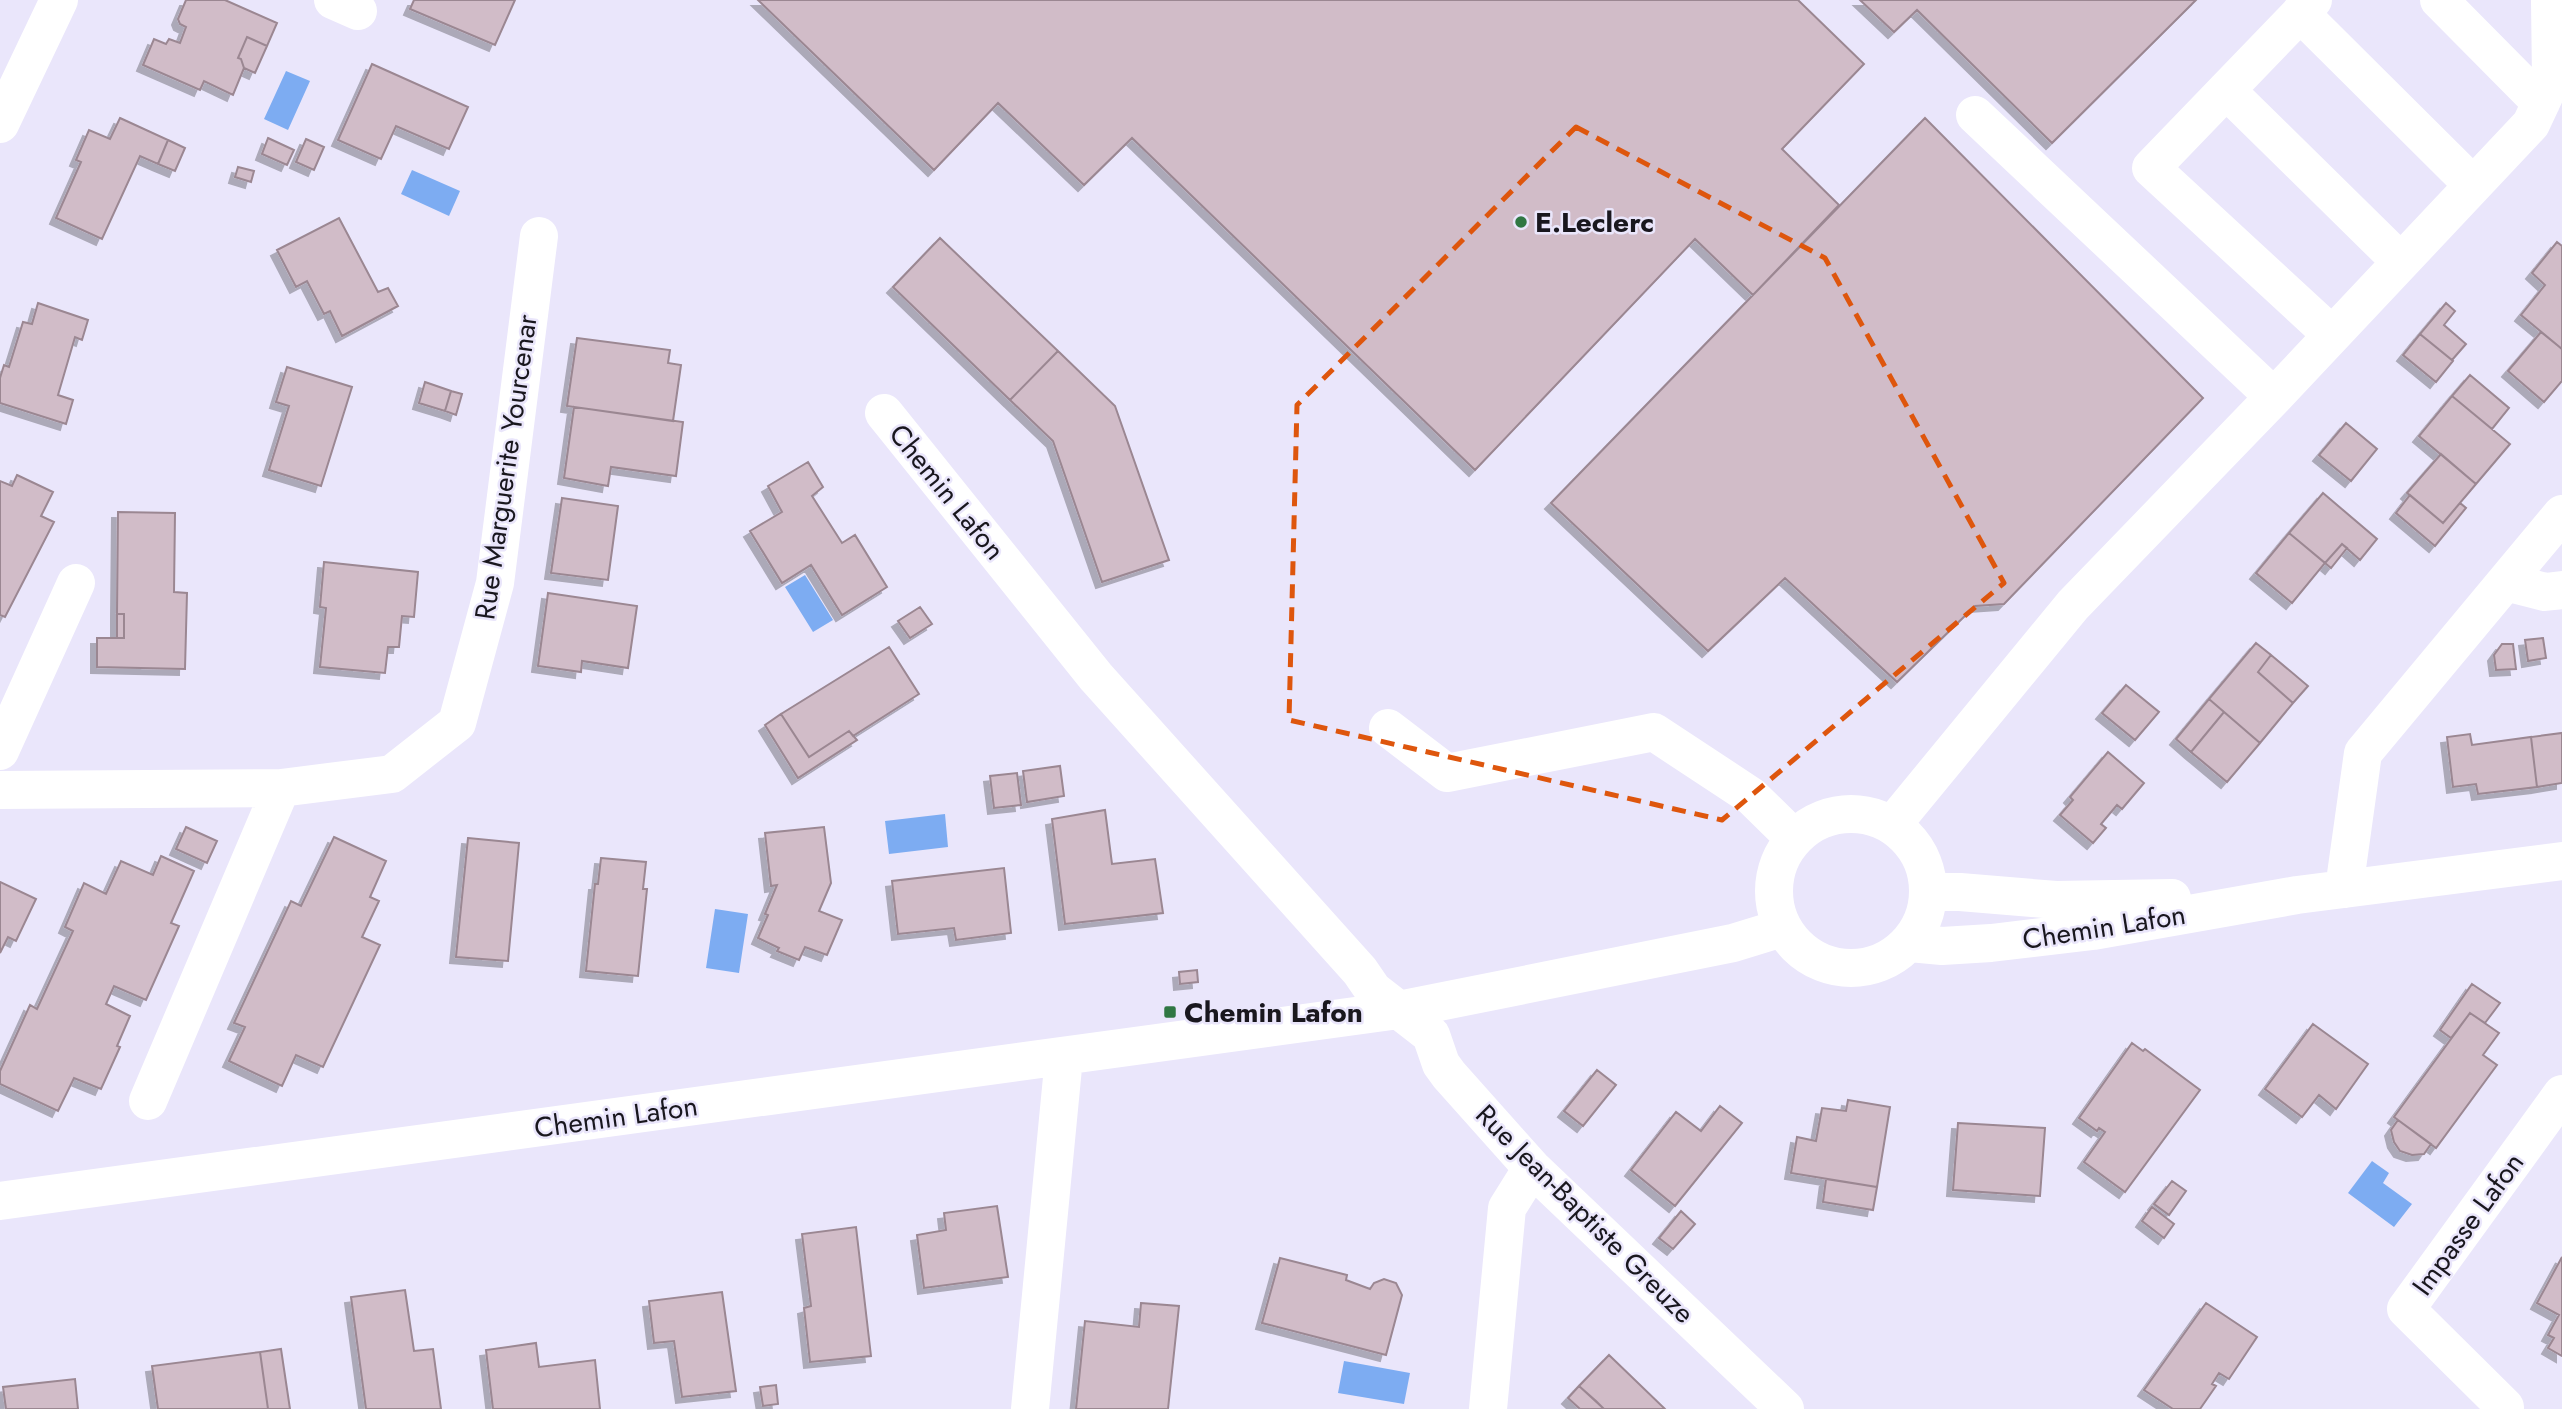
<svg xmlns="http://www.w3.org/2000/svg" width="2562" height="1409" viewBox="0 0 2562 1409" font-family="Jost,sans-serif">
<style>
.water{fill:#7dacf2}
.building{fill:#d1bcc8;stroke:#9b8792;stroke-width:2;filter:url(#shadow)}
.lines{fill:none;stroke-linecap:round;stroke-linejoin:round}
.minor{stroke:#fff;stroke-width:38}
.marked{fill:none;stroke:#de560d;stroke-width:5;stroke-dasharray:14 9;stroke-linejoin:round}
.poi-dot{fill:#307743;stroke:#eae6fb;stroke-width:2.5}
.labels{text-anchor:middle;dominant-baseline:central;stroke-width:5;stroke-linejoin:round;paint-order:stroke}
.poi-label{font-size:28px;font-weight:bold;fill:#19171e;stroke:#eae6fb;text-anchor:start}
.street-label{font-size:28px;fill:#19171e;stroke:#eae6fb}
</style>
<defs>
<filter id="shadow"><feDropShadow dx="-6" dy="6" stdDeviation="0" flood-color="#0004"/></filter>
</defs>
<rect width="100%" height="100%" fill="#eae6fb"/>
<path class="water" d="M286,71L310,81L288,130L264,119Z
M412,170L460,191L449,216L401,194Z
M805,575L833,620L813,632L785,587Z
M945,814L948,847L889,854L885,821Z
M715,909L748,914L739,973L706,968Z
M2372,1161L2389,1173L2383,1183L2412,1204L2394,1227L2348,1193Z
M1344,1361L1410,1373L1404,1404L1338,1393Z"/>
<path class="building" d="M186,0H225L277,23L267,46L247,37L238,58L241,59L244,68L233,95L204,81L200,90L143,65L154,39L166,44L169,39L180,43L186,27L180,24L178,19Z
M414,0H515L495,45L410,9Z
M758,0H1798L1864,64L1782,149L1839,205L1753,295L1695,239L1475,470L1132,138L1084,185L998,103L934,170Z
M1860,0H2196L2052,143L1917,10L1894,32Z
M247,37L267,46L255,73L244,68L241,59L238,58Z
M372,64L468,107L449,149L396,126L381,159L338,140Z
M120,118L168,140L158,164L140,156L102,239L56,218L81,162L76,160L89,130L110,139Z
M1925,118L2203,398L2004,604L1975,606L1897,682L1785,578L1708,651L1551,503Z
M268,138L294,150L287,165L262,154Z
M306,139L324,147L314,170L296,162Z
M168,140L185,148L175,171L158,164Z
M238,167L254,171L251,182L235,177Z
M339,218L378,292L388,288L398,306L342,336L330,311L324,314L307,281L296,287L277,250Z
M940,238L1058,351L1010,400L893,287Z
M2557,242L2562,246V349L2521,315L2545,285L2532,273Z
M38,303L88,320L82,340L75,337L58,395L73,400L66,424L0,403V378L4,365L9,367L23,322L32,324Z
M2446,303L2455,311L2444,325L2466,344L2452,360L2420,334Z
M2541,332L2562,349V381L2544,402L2508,371Z
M2420,334L2453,361L2436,382L2403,355Z
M577,338L670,350L668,363L681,365L673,421L567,406Z
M1058,351L1115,406L1169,560L1102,582L1053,441L1010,400Z
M287,367L352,387L321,486L269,470L289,406L276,402Z
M2470,375L2509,408L2492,429L2452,396Z
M425,382L451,391L445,411L419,403Z
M451,391L462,394L456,415L445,411Z
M2452,396L2510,444L2476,484L2419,436Z
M574,407L683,422L676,476L611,467L608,486L564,478Z
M2346,423L2377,449L2351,481L2319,455Z
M2441,454L2476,484L2443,523L2407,493Z
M808,462L823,487L812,496L842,543L855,535L887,587L842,615L811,565L782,583L750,531L782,512L768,486Z
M17,475L53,492L41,516L54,522L5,617L0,615V481L12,486Z
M2323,493L2377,539L2360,560L2342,544L2325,563L2289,533Z
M2410,495L2443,523L2460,503L2466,508L2435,546L2396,513Z
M562,498L618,506L608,580L551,573Z
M118,512L175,513L174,592L187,593L185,669L97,667V638H124V614H117Z
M2289,533L2325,563L2292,603L2256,573Z
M2342,544L2347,548L2331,568L2325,563Z
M324,562L418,572L414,617L402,616L399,647H388L385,673L320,667L326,608L320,607Z
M548,593L637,606L628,668L582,661L581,672L538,666Z
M920,607L932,624L910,638L898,621Z
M117,614H124V638H117Z
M2543,638L2546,658L2528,661L2525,640Z
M2256,643L2271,655L2258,672L2293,703L2260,743L2209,699Z
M2502,644H2513L2516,669L2496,670L2494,655Z
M889,647L919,694L853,736L849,731L809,757L781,714Z
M2271,655L2308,686L2293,703L2258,672Z
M2126,685L2159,712L2135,740L2102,713Z
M2209,699L2224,712L2191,752L2176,739Z
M2224,712L2260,743L2227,782L2191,752Z
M781,714L809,757L849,731L857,740L798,778L765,725Z
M2562,733V783L2537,787L2531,737Z
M2470,734L2472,745L2531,737L2537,787L2478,794L2476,784L2453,787L2447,737Z
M2108,752L2144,783L2122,809L2117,805L2101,824L2106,828L2093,843L2060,815L2073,800L2070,797Z
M1060,766L1064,796L1027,802L1023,771Z
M1017,773L1021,805L994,808L990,776Z
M1105,810L1112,864L1155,859L1163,913L1065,924L1052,819Z
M186,827L217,841L207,863L176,849Z
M824,827L831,883L819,911L842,920L827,955L805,947L799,960L777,951L779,948L758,938L768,915L765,914L777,885L771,886L765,833Z
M334,837L386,861L370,897L379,901L362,937L380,945L323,1067L296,1055L282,1086L229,1061L245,1027L234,1023L291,901L301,906Z
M468,838L519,843L508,961L456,957Z
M161,856L194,871L171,923L179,926L146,1000L114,986L106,1004L130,1016L117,1046L120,1047L101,1089L74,1078L58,1111L0,1084V1071L30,1005L37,1009L73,931L65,927L84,883L106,894L121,861L153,875Z
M601,858L646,862L643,889H647L638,976L586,971L595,884H598Z
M1004,868L1011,933L956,940L954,928L898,934L892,881Z
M0,882L36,899L16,941L8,937L0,953Z
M1197,970L1198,982L1180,984L1179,972Z
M2472,984L2500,1003L2485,1023L2470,1013L2451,1038L2440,1030Z
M2470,1013L2499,1033L2483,1055L2497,1065L2436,1148L2394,1117Z
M2313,1024L2368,1064L2336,1109L2319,1095L2302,1117L2265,1089Z
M2132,1043L2143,1051L2145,1049L2200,1090L2125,1192L2084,1162L2105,1132L2099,1128L2097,1131L2079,1118Z
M1597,1070L1616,1085L1583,1126L1564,1111Z
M1848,1100L1890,1107L1877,1187L1791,1173L1797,1137L1816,1141L1822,1108L1846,1111Z
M1720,1106L1742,1123L1675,1206L1631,1170L1676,1112L1701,1131Z
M2398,1120L2431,1144L2424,1154L2412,1155L2400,1151L2394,1142L2391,1130Z
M1958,1123L2045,1128L2040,1196L1953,1190Z
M1826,1179L1877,1187L1873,1210L1823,1202Z
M2172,1181L2186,1191L2169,1215L2154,1204Z
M997,1206L1008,1277L924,1288L917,1235L946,1230L944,1213Z
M2152,1207L2174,1224L2164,1238L2142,1221Z
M1681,1211L1695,1224L1673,1249L1659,1238Z
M856,1227L871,1356L810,1362L804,1308L811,1306L802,1234Z
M2562,1257V1356L2548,1348L2554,1338L2548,1335L2559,1315L2537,1303Z
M1280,1258L1347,1275L1346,1280L1370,1289L1374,1283L1384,1279L1396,1283L1402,1295L1386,1355L1262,1323Z
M405,1290L414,1351L433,1349L441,1409H366L351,1297Z
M722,1292L736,1391L682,1397L674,1341L654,1343L649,1301Z
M1141,1303L1179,1306L1168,1409H1076L1085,1321L1139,1327Z
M2206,1303L2257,1337L2229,1379L2219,1373L2212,1384L2216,1386L2200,1409H2173L2144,1390Z
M536,1343L539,1367L595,1360L600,1409H493L486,1350Z
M281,1349L290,1409H268L260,1352Z
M260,1352L268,1409H158L152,1366Z
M1609,1355L1665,1409H1604L1579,1386Z
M75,1379L78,1409H6L3,1387Z
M776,1385L778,1404L763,1406L760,1387Z
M1579,1386L1596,1401L1604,1409H1580L1568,1398Z"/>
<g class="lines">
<path class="minor" d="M333,0L358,11
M2313,0L2151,168L2332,335
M2439,0L2541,103
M2300,13L2473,185
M2226,90L2401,262
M1975,115L2274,397
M0,124L59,0
M884,413L1096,677L1360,971L1373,990L1431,1035L1441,1064L1449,1075L1532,1168L1785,1409
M2506,582L2545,592L2562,590
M1388,728L1447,773L1654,732L1751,796L1794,838
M0,751L76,583
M0,790L281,788L392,774L457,723L495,583L539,236
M1774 891a77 77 0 1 1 154 0a77 77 0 1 1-154 0Z
M1893,824L2073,605L2274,397L2531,124L2551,81L2550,0
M2344,889L2363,753L2562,514
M1930,892H1960L2056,900L2172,898
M1910,943L1942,946L1991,943L2093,931L2297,895L2562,861
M148,1101L281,788
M0,1201L1399,1010L1733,943L1782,928
M2505,1407L2406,1309L2562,1094
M1030,1409L1064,1057
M1488,1409L1507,1208L1532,1168"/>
</g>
<path class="marked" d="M1576,127L1825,258L2004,583L1722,820L1289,720L1297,405Z"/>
<g class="poi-dot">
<circle cx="1521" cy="222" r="7"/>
<rect x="1163" y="1005" width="14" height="14" rx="3.5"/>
</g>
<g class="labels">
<g class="poi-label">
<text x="1535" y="222">E.Leclerc</text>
<text x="1184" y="1012">Chemin Lafon</text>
</g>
<g class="street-label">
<text transform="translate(506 467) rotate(-82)">Rue Marguerite Yourcenar</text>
<text transform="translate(947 492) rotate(51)">Chemin Lafon</text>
<text transform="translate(2104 927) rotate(-9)">Chemin Lafon</text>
<text transform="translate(616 1117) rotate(-8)">Chemin Lafon</text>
<text transform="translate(1585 1214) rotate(45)">Rue Jean-Baptiste Greuze</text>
<text transform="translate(2468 1224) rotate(-54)">Impasse Lafon</text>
</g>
</g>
</svg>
